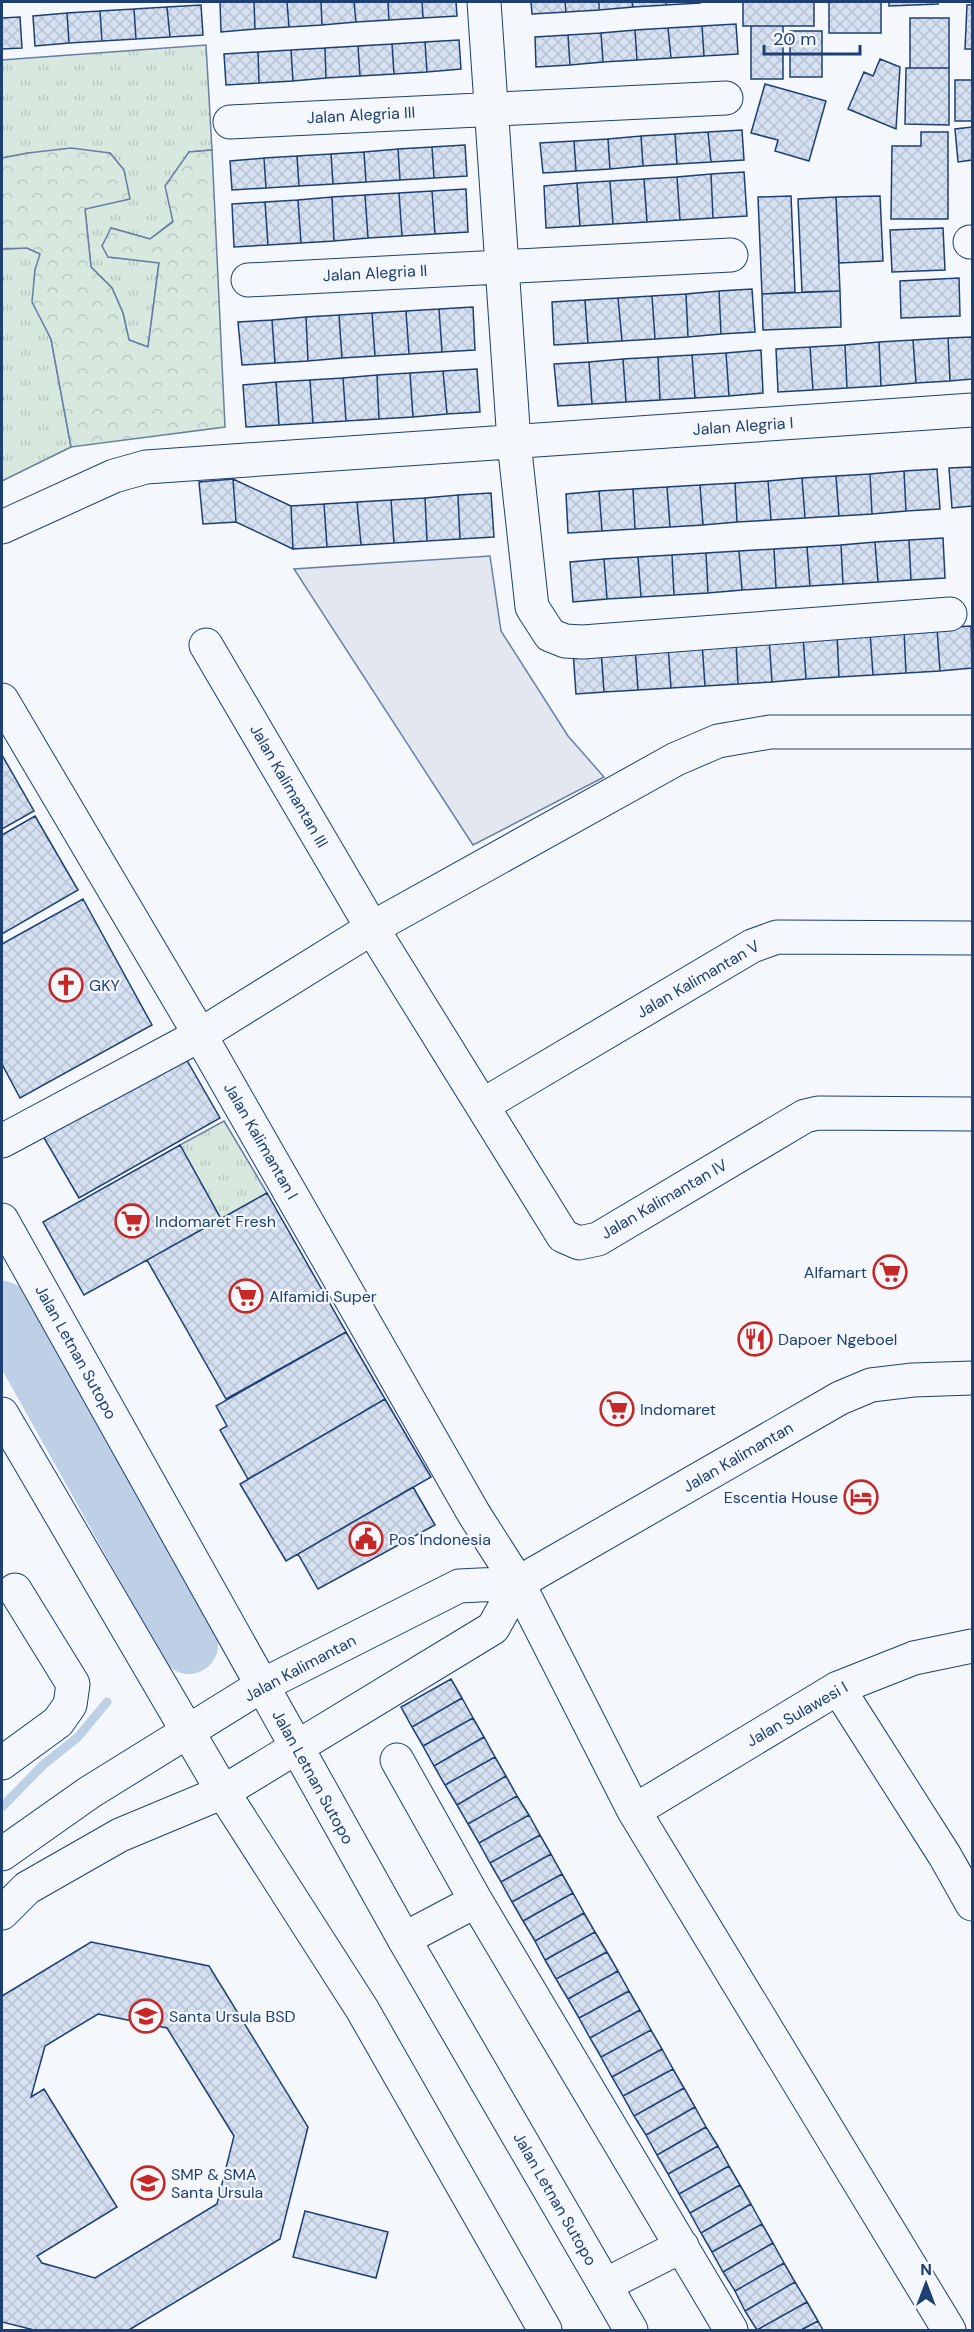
<svg xmlns="http://www.w3.org/2000/svg" width="974" height="2332" viewBox="0 0 974 2332" font-family="'DM Sans',sans-serif">
<style>
.grass{fill:url(#grass-tufts);stroke:#687fa3;stroke-width:1.5}
.forest{fill:url(#forest-crowns);stroke:#687fa3;stroke-width:1.5}
.parking{fill:#e3e8f0;stroke:#687fa3;stroke-width:1.5}
.lines{fill:none;stroke-linecap:round;stroke-linejoin:round}
.stream{stroke:#bed0e5;stroke-width:9}
.river{stroke:#bed0e5;stroke-width:58}
.building{fill:url(#building-cross-hatch);stroke:#1d3f73;stroke-width:1.5;fill-rule:evenodd}
.minor-casing{stroke:#1d3f73;stroke-width:35}
.major-casing{stroke:#1d3f73;stroke-width:35}
.minor{stroke:#f4f7fb;stroke-width:33}
.major{stroke:#f4f7fb;stroke-width:33}
.labels{text-anchor:middle;dominant-baseline:central;stroke-width:4.5;stroke-linejoin:round;paint-order:stroke}
.street-label{font-size:16px;fill:#1d3f73;stroke:#f4f7fb}
.poi-label{font-size:16px;fill:#1d3f73;stroke:#f4f7fb;text-anchor:start}
</style>
<defs>
<pattern id="grass-tufts" width="24" height="20" patternUnits="userSpaceOnUse" patternTransform="scale(1.5)"><rect width="24" height="20" fill="#d7e8df"/><path d="M3 7l-1-3M5 7V3M7 7l1-3M15 17l-1-3M17 17v-4M19 17l1-3" fill="none" stroke="#b8c8c3"/></pattern>
<pattern id="forest-crowns" width="20" height="18" patternUnits="userSpaceOnUse" patternTransform="scale(1.5)"><rect width="20" height="18" fill="#d7e8df"/><path d="M2 6a3 3 0 1 1 6 0M12 15a3 3 0 1 1 6 0" fill="none" stroke="#b8c8c3"/></pattern>
<pattern id="building-cross-hatch" width="8" height="8" patternUnits="userSpaceOnUse" patternTransform="scale(1.5)"><rect width="8" height="8" fill="#d5e0f0"/><path d="M0 0l8 8M0 8l8-8" fill="none" stroke="#b6c1d1"/></pattern>
</defs>
<rect width="100%" height="100%" fill="#f4f7fb"/>
<path class="grass" d="M206,45L212,150L189,152L173,221L150,239L111,228L108,257L159,262L148,347L129,340L123,313L112,288L91,267L85,209L129,199L124,170L110,153H28L2,158V60Z
M27,248L41,254L35,270L33,302L51,339L71,447L2,481V249Z
M224,1121L267,1193L221,1219L180,1145Z"/>
<path class="forest" d="M71,148L110,153L124,170L130,199L85,209L91,267L112,288L123,313L129,340L148,347L159,263L108,257L102,246L111,228L150,239L173,222L165,186L189,152L212,150L225,427L71,447L51,339L32,302L35,270L40,254L27,248L2,249V158L28,153Z"/>
<path class="parking" d="M490,556L501,631L568,736L604,777L473,845L294,569Z"/>
<g class="lines">
<path class="stream" d="M2,1807L43,1765L78,1737L107,1702"/>
<path class="river" d="M2,1310L189,1645"/>
</g>
<path class="building" d="M220,2H254L255,29L221,32Z
M254,2H287L289,27L255,29Z
M287,2H321L322,25L289,27Z
M321,2H354L356,22L322,25Z
M354,2H388L389,20L356,22Z
M388,2H422L423,18L389,20Z
M422,2H456L457,16L423,18Z
M531,2H565L566,12L532,14Z
M565,2H599V10L566,12Z
M599,2H632L633,7L599,10Z
M632,2H666V5L633,7Z
M666,2H700V3L666,5Z
M743,2H814V26H743Z
M829,2H881V33H829Z
M889,2H938V4L889,6Z
M201,5L203,35L170,37L167,7Z
M967,5H972V49H965Z
M167,7L170,37L136,39L134,9Z
M134,9L136,39L102,41L100,11Z
M100,11L102,41L69,43L67,13Z
M67,13L69,43L35,46L33,16Z
M20,17L22,48L2,49V18Z
M910,18H949V68H910Z
M736,24L738,54L704,56L702,26Z
M702,26L704,56L671,58L668,28Z
M751,26H783V79H751Z
M668,28L671,58L637,60L635,30Z
M635,30L637,60L603,62L601,33Z
M790,31H822V77H790Z
M601,33L603,62L570,65L568,35Z
M568,35L570,65L536,67L535,37Z
M459,40L461,69L427,72L425,42Z
M425,42L427,72L394,74L392,44Z
M392,44L394,74L360,76L358,46Z
M358,46L360,76L326,78L325,48Z
M325,48L326,78L293,81L291,50Z
M291,50L293,81L259,83L258,52Z
M258,52L259,83L226,85L224,54Z
M880,59L900,67L896,129L848,109L864,72L873,76Z
M906,68H949V125L905,124Z
M955,80H972V121H955Z
M765,84L826,101L809,161L775,151L778,140L751,133Z
M972,127V160L958,162L955,129Z
M742,130L744,160L711,162L708,132Z
M708,132L711,162L677,164L675,134Z
M921,132H948V219H891L892,146H921Z
M675,134L677,164L643,166L641,136Z
M641,136L643,166L610,169L608,139Z
M608,139L610,169L576,171L574,141Z
M574,141L576,171L543,173L540,143Z
M465,145L467,176L434,178L432,147Z
M432,147L434,178L400,180L398,149Z
M398,149L400,180L366,182L364,152Z
M364,152L366,182L333,184L331,154Z
M331,154L333,184L299,186L297,156Z
M297,156L299,186L266,188L264,158Z
M264,158L266,188L232,190L230,161Z
M744,172L747,216L713,218L711,174Z
M711,174L713,218L680,220L677,177Z
M677,177L680,220L647,222L644,179Z
M644,179L647,222L613,224L610,181Z
M610,181L613,224L580,226L577,183Z
M577,183L580,226L546,228L544,186Z
M466,189L468,232L435,234L432,191Z
M432,191L435,234L402,236L399,193Z
M399,193L402,236L368,238L365,195Z
M365,195L368,238L334,241L332,197Z
M791,196L795,292L762,294L758,197Z
M880,196L883,261L839,263L836,197Z
M332,197L334,241L301,243L298,200Z
M836,197L840,291L802,292L798,199Z
M298,200L301,243L268,245L265,202Z
M265,202L268,245L234,247L232,204Z
M943,228L945,270L892,272L890,230Z
M959,278L960,316L901,318L900,281Z
M752,289L755,332L721,334L719,291Z
M719,291L721,334L688,337L686,294Z
M840,291L841,327L763,330L762,294Z
M686,294L688,337L655,339L652,296Z
M652,296L655,339L622,341L618,298Z
M618,298L622,341L588,343L585,300Z
M585,300L588,343L554,345L552,302Z
M473,307L475,350L442,352L439,309Z
M439,309L442,352L409,354L406,311Z
M406,311L409,354L375,356L372,313Z
M372,313L375,356L342,358L339,315Z
M339,315L342,358L308,361L306,317Z
M306,317L308,361L275,363L272,320Z
M272,320L275,363L242,365L238,322Z
M972,337V379L950,381L948,338Z
M948,338L950,381L916,383L913,340Z
M913,340L916,383L881,386L879,342Z
M879,342L881,386L847,388L845,345Z
M845,345L847,388L813,390L810,347Z
M810,347L813,390L778,392L776,349Z
M761,350L763,393L729,396L726,353Z
M726,353L729,396L695,398L692,355Z
M692,355L695,398L660,400L658,357Z
M658,357L660,400L626,402L623,359Z
M623,359L626,402L592,404L589,362Z
M589,362L592,404L558,406L554,364Z
M477,369L480,412L447,414L443,371Z
M443,371L447,414L413,417L410,373Z
M410,373L413,417L379,419L377,375Z
M377,375L379,419L346,421L343,378Z
M343,378L346,421L313,423L310,380Z
M310,380L313,423L279,425L276,382Z
M276,382L279,425L246,427L243,385Z
M972,467V506L952,508L949,468Z
M937,469L940,509L906,511L904,471Z
M904,471L906,511L872,514L870,474Z
M870,474L872,514L839,516L836,476Z
M836,476L839,516L805,518L802,478Z
M802,478L805,518L771,520L768,481Z
M233,479L291,506L293,549L236,522Z
M233,479L236,522L203,524L199,482Z
M768,481L771,520L737,522L735,483Z
M735,483L737,522L703,525L700,485Z
M700,485L703,525L670,527L667,487Z
M667,487L670,527L635,529L633,489Z
M633,489L635,529L602,531L599,491Z
M599,491L602,531L568,533L566,494Z
M491,493L494,537L460,539L458,495Z
M458,495L460,539L427,541L425,498Z
M425,498L427,541L394,543L391,500Z
M391,500L394,543L361,545L357,502Z
M357,502L361,545L327,547L324,504Z
M324,504L327,547L293,549L291,506Z
M943,538L945,578L911,580L909,540Z
M909,540L911,580L878,582L875,542Z
M875,542L878,582L843,584L841,545Z
M841,545L843,584L810,586L807,547Z
M807,547L810,586L776,588L774,549Z
M774,549L776,588L742,590L739,551Z
M739,551L742,590L708,593L706,553Z
M706,553L708,593L674,595L672,555Z
M672,555L674,595L641,597L638,557Z
M638,557L641,597L607,599L604,559Z
M604,559L607,599L573,602L570,562Z
M971,626L972,668L940,671L937,628Z
M937,628L940,671L906,673L904,630Z
M904,630L906,673L873,675L870,632Z
M870,632L873,675L839,677L837,634Z
M837,634L839,677L806,679L803,636Z
M803,636L806,679L772,682L769,638Z
M769,638L772,682L738,684L736,641Z
M736,641L738,684L705,686L702,643Z
M702,643L705,686L671,688L668,645Z
M668,645L671,688L638,690L635,647Z
M635,647L638,690L604,692L601,649Z
M601,649L604,692L576,694L573,651Z
M2,755L34,811L2,829Z
M35,816L78,890L2,934V835Z
M83,899L152,1025L20,1098L2,1064V944Z
M181,1050L220,1118L79,1198L40,1131Z
M180,1145L221,1219L84,1295L43,1222Z
M267,1193L346,1332L226,1399L147,1260Z
M346,1332L385,1399L248,1479L220,1430L227,1426L216,1406Z
M385,1399L431,1477L286,1561L240,1484Z
M413,1487L435,1525L318,1589L298,1554Z
M451,1679L462,1698L412,1727L401,1707Z
M462,1698L473,1718L423,1746L412,1727Z
M473,1718L484,1737L434,1766L423,1746Z
M484,1737L495,1757L445,1785L434,1766Z
M495,1757L506,1776L457,1805L445,1785Z
M506,1776L517,1796L468,1824L457,1805Z
M517,1796L529,1815L479,1843L468,1824Z
M529,1815L540,1835L490,1863L479,1843Z
M540,1835L551,1854L501,1882L490,1863Z
M551,1854L562,1874L512,1902L501,1882Z
M562,1874L573,1893L523,1921L512,1902Z
M573,1893L584,1913L535,1941L523,1921Z
M584,1913L595,1932L545,1960L535,1941Z
M595,1932L607,1952L556,1979L545,1960Z
M91,1942L209,1966L308,2127L280,2239L129,2330H34L2,2322V1996ZM98,2014L167,2028L234,2136L217,2204L95,2278L42,2263L37,2256L117,2207L44,2089L31,2097L45,2046Z
M607,1952L618,1971L568,1999L556,1979Z
M618,1971L629,1991L579,2018L568,1999Z
M629,1991L640,2010L590,2038L579,2018Z
M640,2010L651,2030L601,2057L590,2038Z
M651,2030L662,2049L612,2077L601,2057Z
M662,2049L673,2069L623,2096L612,2077Z
M673,2069L684,2088L634,2116L623,2096Z
M684,2088L695,2107L646,2135L634,2116Z
M695,2107L706,2127L657,2155L646,2135Z
M706,2127L718,2146L668,2174L657,2155Z
M718,2146L729,2166L679,2194L668,2174Z
M729,2166L740,2185L690,2213L679,2194Z
M740,2185L751,2204L701,2233L690,2213Z
M751,2204L762,2224L712,2252L701,2233Z
M305,2211L388,2232L376,2278L293,2257Z
M762,2224L773,2243L723,2272L712,2252Z
M773,2243L784,2263L735,2291L723,2272Z
M784,2263L795,2282L745,2311L735,2291Z
M795,2282L807,2302L757,2330L745,2311Z
M807,2302L818,2321L801,2330H757Z
M818,2321L823,2330H801Z"/>
<g class="lines">
<g class="minor-casing">
<path id="minor" d="M484,2L514,442L532,607L550,635L565,641L583,642L950,614
M230,122L726,98
M970,242H972
M248,280L731,255
M2,527L114,476L146,467L972,410
M206,645L372,928L563,1236L579,1243L598,1239L805,1116L818,1113L972,1114
M2,700L200,1035L474,1514L518,1583L634,1811L949,2330
M483,1105L752,946L777,937L972,938
M2,1141L200,1035L372,928L676,759L718,741L770,732H972
M838,1688L945,1856L972,1904
M397,1760L476,1901L731,2330
M2,1763L58,1722L70,1705L73,1684L15,1590
M634,1811L838,1688L914,1658L972,1646
M2,1854L90,1792L261,1686L459,1586L518,1583L840,1398L871,1385L913,1380L972,1378
M2,1913L27,1888L120,1835L223,1792L493,1628L518,1583
M404,1939L476,1901
M605,2285L682,2246"/>
</g>
<g class="major-casing">
<path id="major" d="M2,1220L404,1939L631,2330
M2,1414L223,1792L362,2009L545,2330"/>
</g>
<use href="#minor" class="minor"/>
<use href="#major" class="major"/>
</g>
<defs>
<g id="church-ring" transform="scale(1.725)"><circle r="9.5" fill="#f4f7fb" stroke="#c62828" stroke-width="1.5"/><path d="M-1.2-6h2.4v3.5h3.3v2.4h-3.3V6h-2.4V-.1h-3.3v-2.4h3.3Z" fill="#c62828"/></g>
<g id="supermarket-ring" transform="scale(1.725)"><circle r="9.5" fill="#f4f7fb" stroke="#c62828" stroke-width="1.5"/><path d="M-6-5.5h2.5l.6 2H6L4.5 2H-2.5L-4.4-4H-6ZM-1.5 3.2a1.3 1.3 0 1 0 .1 0ZM3 3.2a1.3 1.3 0 1 0 .1 0Z" fill="#c62828"/></g>
<g id="restaurant-ring" transform="scale(1.725)"><circle r="9.5" fill="#f4f7fb" stroke="#c62828" stroke-width="1.5"/><path d="M-5-6h1v4h1v-4h1v4h1v-4h1v5L-1.5 .5V6h-2V.5L-5-1ZM5-6V6H3V1.5H1.5Q1.5-4 5-6Z" fill="#c62828"/></g>
<g id="hotel-ring" transform="scale(1.725)"><circle r="9.5" fill="#f4f7fb" stroke="#c62828" stroke-width="1.5"/><path d="M-6-4.5h1.5V1H6V5H4.5V3h-9V5H-6ZM-4 0a1.8 1.8 0 1 1 3.6 0ZM.5 0V-2.5h3Q6-2.5 6 0Z" fill="#c62828"/></g>
<g id="civic-ring" transform="scale(1.725)"><circle r="9.5" fill="#f4f7fb" stroke="#c62828" stroke-width="1.5"/><path d="M-.6-6.5H3V-4.5H.6V-3L4-1V1h2V6H-6V1h2V-1L-.6-3ZM-1.2 2.5V6h2.4V2.5Z" fill="#c62828"/></g>
<g id="school-ring" transform="scale(1.725)"><circle r="9.5" fill="#f4f7fb" stroke="#c62828" stroke-width="1.5"/><path d="M0-5L7-2L0 1L-7-2ZM-4 1L0 2.5L4 1V4Q0 6-4 4Z" fill="#c62828"/></g>
</defs>
<g fill-rule="evenodd">
<use href="#church-ring" x="66" y="985"/>
<use href="#supermarket-ring" x="132" y="1221"/>
<use href="#supermarket-ring" x="890" y="1272"/>
<use href="#supermarket-ring" x="246" y="1296"/>
<use href="#restaurant-ring" x="755" y="1339"/>
<use href="#supermarket-ring" x="617" y="1409"/>
<use href="#hotel-ring" x="861" y="1497"/>
<use href="#civic-ring" x="366" y="1539"/>
<use href="#school-ring" x="146" y="2016"/>
<use href="#school-ring" x="148" y="2183"/>
</g>
<g class="labels">
<g class="street-label">
<text transform="translate(361 115) rotate(-3)">Jalan Alegria III</text>
<text transform="translate(375 273) rotate(-3)">Jalan Alegria II</text>
<text transform="translate(743 426) rotate(-4)">Jalan Alegria I</text>
<text transform="translate(289 786) rotate(60)">Jalan Kalimantan III</text>
<text transform="translate(698 979) rotate(-30)">Jalan Kalimantan V</text>
<text transform="translate(261 1141) rotate(60)">Jalan Kalimantan I</text>
<text transform="translate(664 1199) rotate(-30)">Jalan Kalimantan IV</text>
<text transform="translate(76 1352) rotate(61)">Jalan Letnan Sutopo</text>
<text transform="translate(738 1457) rotate(-30)">Jalan Kalimantan</text>
<text transform="translate(300 1668) rotate(-28)">Jalan Kalimantan</text>
<text transform="translate(797 1714) rotate(-30)">Jalan Sulawesi I</text>
<text transform="translate(313 1777) rotate(61)">Jalan Letnan Sutopo</text>
<text transform="translate(555 2199) rotate(60)">Jalan Letnan Sutopo</text>
</g>
<g class="poi-label">
<text x="89" y="985">GKY</text>
<text x="155" y="1221">Indomaret Fresh</text>
<text x="867" y="1272" text-anchor="end">Alfamart</text>
<text x="269" y="1296">Alfamidi Super</text>
<text x="778" y="1339">Dapoer Ngeboel</text>
<text x="640" y="1409">Indomaret</text>
<text x="838" y="1497" text-anchor="end">Escentia House</text>
<text x="389" y="1539">Pos Indonesia</text>
<text x="169" y="2016">Santa Ursula BSD</text>
<text x="171" y="2174">SMP &amp; SMA<tspan x="171" dy="18">Santa Ursula</tspan></text>
</g>
</g>
<rect width="974" height="2332" fill="none" stroke="#1d3f73" stroke-width="6"/>
<g transform="translate(926 2284)" stroke="#f4f7fb" stroke-width="4.5" paint-order="stroke">
<path d="M0-4.5L10 22L0 15L-10 22Z" fill="#1d3f73"/>
<text y="-9" font-size="16" font-weight="bold" text-anchor="middle" fill="#1d3f73">N</text>
</g>
<path d="M764 45v9h96v-9" fill="none" stroke="#1d3f73" stroke-width="3"/>
<text x="773" y="45" font-size="18" fill="#1d3f73" stroke="#f4f7fb" stroke-width="4.5" paint-order="stroke">20 m</text>
</svg>
